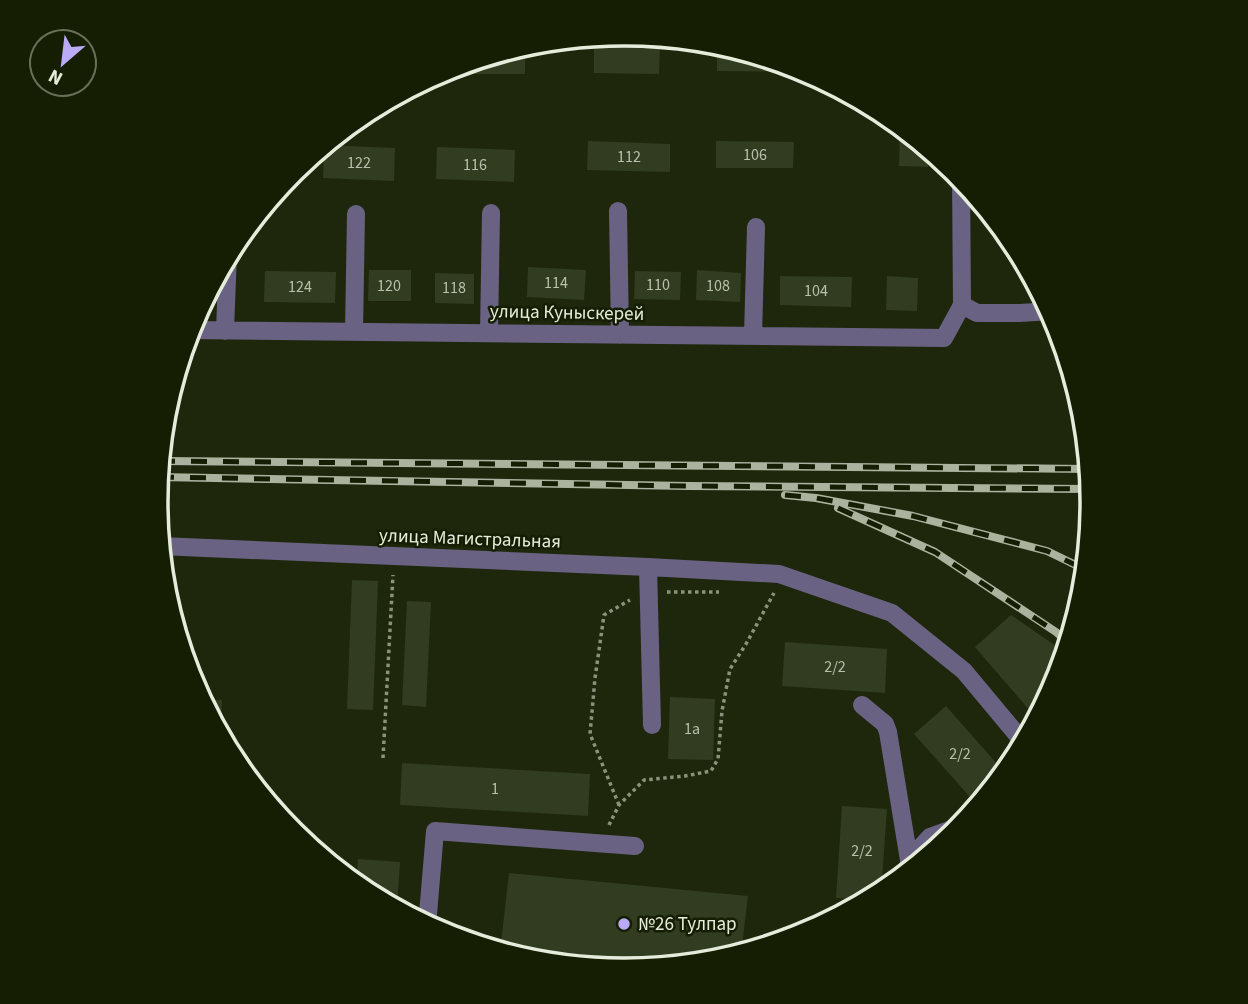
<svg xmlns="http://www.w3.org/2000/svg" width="1248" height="1004" viewBox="0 0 1248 1004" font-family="'Source Sans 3',sans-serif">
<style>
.building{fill:#323c20}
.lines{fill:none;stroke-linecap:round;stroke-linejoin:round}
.path{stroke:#8a927c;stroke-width:3.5;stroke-dasharray:3.5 3.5;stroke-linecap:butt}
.minor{stroke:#696283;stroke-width:18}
.rail-casing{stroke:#abb29e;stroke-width:8}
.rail{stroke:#151e03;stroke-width:5;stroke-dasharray:16;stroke-linecap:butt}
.poi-dot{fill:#bbaaf6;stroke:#151e03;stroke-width:2.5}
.labels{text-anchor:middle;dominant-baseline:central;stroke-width:5;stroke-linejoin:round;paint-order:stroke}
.number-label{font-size:16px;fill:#b8c0ac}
.street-label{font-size:19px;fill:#e5ecdb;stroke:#151e03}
.poi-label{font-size:19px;fill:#e5ecdb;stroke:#151e03;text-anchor:start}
.rim{fill:none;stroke:#e5ecdb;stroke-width:3.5}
</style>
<rect width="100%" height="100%" fill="#1e270c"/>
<path class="building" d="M594,43L660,44L659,74L594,73Z
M525,44V74H469V61Z
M717,44L796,67V72L717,71Z
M900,125L929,148L928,167L899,166Z
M588,141L670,144V172L587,170Z
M716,141L794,142L793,168H716Z
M324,145L395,148L394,181L323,178Z
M437,147L515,150L514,182L436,179Z
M528,267L586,270L584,300L527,297Z
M369,270H411V301H368Z
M697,270L741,273L740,302L696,300Z
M265,271L336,272L335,303L264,302Z
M635,271L681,272L680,300L634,299Z
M435,273L474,274V304L435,303Z
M780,276L852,277L851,307L780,305Z
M887,276L918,278L917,311L886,310Z
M214,279L213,302H202Z
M352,580L378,581L373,710L347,709Z
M1082,600L1075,622L1074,625L1065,616Z
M407,601L431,602L426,707L402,705Z
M1011,615L1066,653L1057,682L1037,719L975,647Z
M785,642L887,649L885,693L782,686Z
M670,697L715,699L713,760L668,759Z
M200,699L222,700L220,736Z
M946,706L1005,773L978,806L914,734Z
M402,763L590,774L588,816L400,805Z
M842,806L887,809L881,893L869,900L836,898Z
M358,859L400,862L397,909L363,892L356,885Z
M509,873L748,896L741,954L715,962L624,971L532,962L500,952Z"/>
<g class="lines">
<path class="path" d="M667,592H719
M383,758L393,575
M619,805L590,734L595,678L604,615L630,600
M609,825L619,805L644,780L685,776L711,771L718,759L722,711L730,669L746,644L774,593"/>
<path class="minor" d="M618,211L620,335
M962,305L977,313H1020L1051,311
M189,330L944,338L962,305L961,177
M225,331L228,253
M354,332L356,214
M489,333L491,213
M753,336L756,227
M160,546L648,567L779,574L892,613L964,671L1024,743
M648,567L652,725
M862,705L885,724L888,732L909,860
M908,873L909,860L930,837L955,828L959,829
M427,926L435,831L635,846"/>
<g class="rail-casing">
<path id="rail" d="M159,461L1089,469
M158,477L688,486L1091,489
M785,495L816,498L913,516L1047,551L1086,570
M838,508L935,552L1056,632L1069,643"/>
</g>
<use href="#rail" class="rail"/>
</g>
<circle class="poi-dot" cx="624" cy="924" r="7"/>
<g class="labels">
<g class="number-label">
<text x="755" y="155">106</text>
<text x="629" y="157">112</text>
<text x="359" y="163">122</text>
<text x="475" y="165">116</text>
<text x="556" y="283">114</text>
<text x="658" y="285">110</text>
<text x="389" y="286">120</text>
<text x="718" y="286">108</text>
<text x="300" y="287">124</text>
<text x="454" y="288">118</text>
<text x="816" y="291">104</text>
<text x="835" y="667">2/2</text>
<text x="692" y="729">1а</text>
<text x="960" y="754">2/2</text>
<text x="495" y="789">1</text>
<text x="862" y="851">2/2</text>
</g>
<g class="street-label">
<text transform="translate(567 313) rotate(1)">улица Куныскерей</text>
<text transform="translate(470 539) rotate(2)">улица Магистральная</text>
</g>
<g class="poi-label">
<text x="638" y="924">№26 Тулпар</text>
</g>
</g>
<path d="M0 0H1248V1004H0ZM168 502a456 456 0 1 1 912 0a456 456 0 1 1-912 0Z" fill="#151e03" fill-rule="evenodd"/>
<path class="rim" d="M168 502a456 456 0 1 1 912 0a456 456 0 1 1-912 0Z"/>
<g transform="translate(63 63) rotate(208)"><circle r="33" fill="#151e03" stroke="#687059" stroke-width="2"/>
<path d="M0-5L12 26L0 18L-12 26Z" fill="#bbaaf6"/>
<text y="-10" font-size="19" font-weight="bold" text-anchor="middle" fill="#e5ecdb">N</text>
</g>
</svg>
